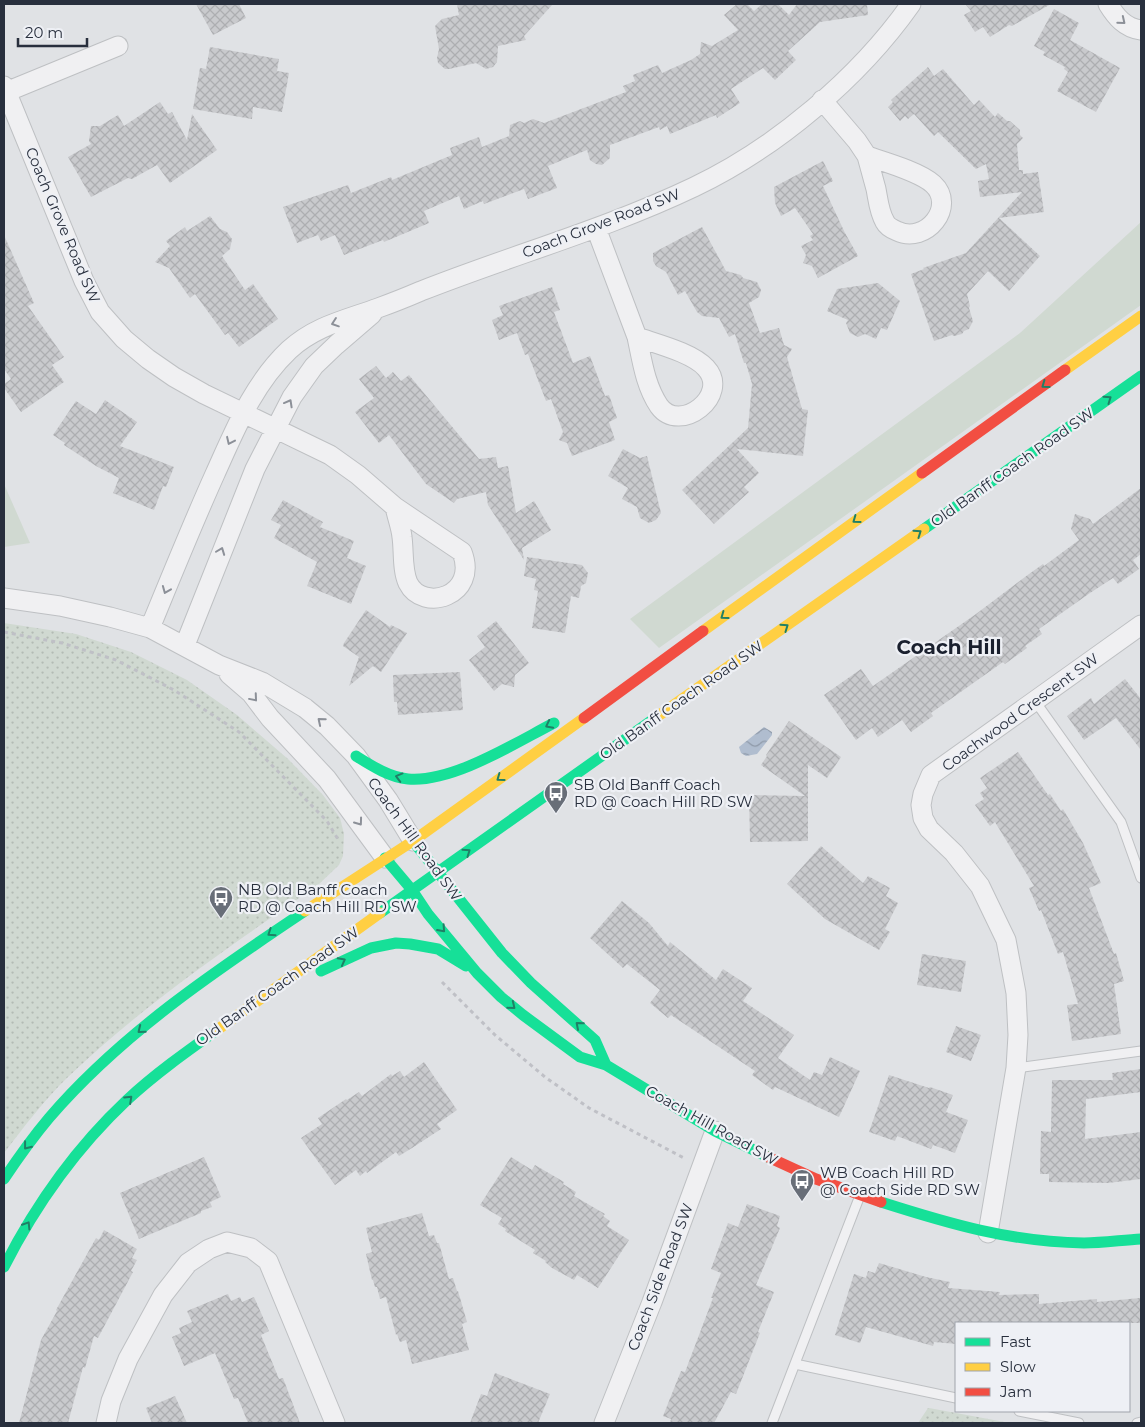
<svg xmlns="http://www.w3.org/2000/svg" width="1145" height="1427" viewBox="0 0 1145 1427" font-family="Montserrat,sans-serif">
<style>
.grass{fill:#d0d9d1}
.park{fill:url(#park-dots)}
.water{fill:url(#water-waves)}
.building{fill:url(#building-cross-hatch)}
.lines{fill:none;stroke-linecap:round;stroke-linejoin:round}
.lane-casing{stroke:#bec0c3;stroke-width:11}
.street-casing{stroke:#bec0c3;stroke-width:21}
.path{stroke:#bfc0c6;stroke-width:3;stroke-dasharray:4 4;stroke-linecap:butt}
.lane{stroke:#f0f0f2;stroke-width:9}
.street{stroke:#f0f0f2;stroke-width:19}
.fast{stroke:#16e098;stroke-width:11}
.slow{stroke:#ffcf43;stroke-width:11}
.jam{stroke:#f24e42;stroke-width:11}
.oneway{stroke:#8c9098}
.oneway2{stroke:#207f66}
.labels{text-anchor:middle;dominant-baseline:central;stroke-width:4.5;stroke-linejoin:round;paint-order:stroke}
.street-label{font-size:15px;fill:#282f3d;stroke:#eef0f5}
.poi-label{font-size:15px;fill:#282f3d;stroke:#eef0f5;text-anchor:start}
.district-label{font-size:20px;font-weight:bold;fill:#1a202e;stroke:#eef0f5}
</style>
<defs>
<pattern id="park-dots" width="8" height="8" patternUnits="userSpaceOnUse" patternTransform="scale(1.25)"><rect width="8" height="8" fill="#d0d9d1"/><path d="M2 2h.1M6 6h.1" fill="none" stroke="#b3bbb4" stroke-width="1.8" stroke-linecap="round"/></pattern>
<pattern id="water-waves" width="16" height="10" patternUnits="userSpaceOnUse" patternTransform="scale(1.25)"><rect width="16" height="10" fill="#b0bdcf"/><path d="M0 5q4-4 8 0t8 0" fill="none" stroke="#8f9aa9"/></pattern>
<pattern id="building-cross-hatch" width="8" height="8" patternUnits="userSpaceOnUse" patternTransform="scale(1.25)"><rect width="8" height="8" fill="#c9cacd"/><path d="M0 0l8 8M0 8l8-8" fill="none" stroke="#adaeb1"/></pattern>
</defs>
<rect width="100%" height="100%" fill="#e0e2e5"/>
<path class="grass" d="M1141,222V305L659,648L630,619L1020,333Z
M4,484L30,543L4,547Z"/>
<path class="park" d="M4,623L76,634L131,652L187,680L237,715L288,759L323,795L340,818L344,834L343,856L339,865L318,885C232,945 144,1004 68,1077C44,1100 24,1127 4,1153Z
M928,1408H929L1010,1423H918Z"/>
<path class="water" d="M764,727L772,732V735L757,754L746,756L741,753L739,747Z"/>
<path class="building" d="M196,4H239L246,18L213,35Z
M457,4H553L524,36L526,40L498,46L497,62L493,67L486,69L476,63L449,69H445L438,63L437,58L439,49L435,26L442,19L459,15Z
M737,4H747L754,11L762,4H778L789,15L797,4H867L868,15L820,22L788,51L796,60L775,80L763,68L731,89L740,103L717,118L716,115L670,134L667,126L660,130L659,127L610,145V158L602,165L596,164L590,160L587,150L548,166L557,188L528,199L524,189L484,204L483,201L464,209L459,196L424,211L429,223L384,242L383,240L344,255L335,235L321,241L318,235L297,243L283,207L348,185L351,193L391,177L392,180L452,155L450,148L479,137L482,147L509,136L510,125L520,121L524,123L533,119L544,123L626,92L623,86L635,81L633,75L658,65L662,73L691,60L700,54L701,42L712,46L738,30L724,15Z
M965,4H1051L1012,26L1009,25L990,37L983,27L975,32L964,15L971,11Z
M1054,9L1079,23L1070,40L1120,68L1096,112L1057,91L1068,72L1064,69L1065,67L1043,55L1045,52L1034,46Z
M210,47L279,59L277,71L289,73L282,112L253,107L252,119L193,109L200,68L206,69Z
M928,67L934,76L943,69L974,105L979,100L995,117L998,113L1007,121H1010L1020,130V135L1023,138L1017,144L1019,170H1023V174L1038,172L1044,212L999,218L1040,256L1009,291L988,271L967,294L970,306L969,308L973,321L969,329L964,331L962,334L954,336L952,335L934,341L911,274L924,269L923,268L966,253L1022,192L980,197L978,181L989,179L986,164L976,169L938,132L934,136L914,114L908,119L905,116L900,121L888,107L893,102L891,100Z
M160,102L168,114L172,112L187,140L192,114L217,150L170,183L157,165L132,179L128,178L91,197L68,157L91,144L89,141L91,126H100L118,115L124,126Z
M823,161L833,181L823,186L845,233L858,256L818,278L812,266L803,263L806,255L801,246L813,240L810,236L813,234L795,208L781,216L775,203L774,187Z
M210,216L220,229L227,232L232,239L230,249L222,256L245,290L253,284L278,319L239,347L228,333L225,335L195,294L190,298L169,268L155,262L170,246L166,241L185,227L187,231Z
M702,227L726,271L741,275L743,278L757,282L761,290L759,297L749,303L760,333L779,328L784,345L792,349L787,357L802,409L808,410L803,456L737,449L759,473L744,487L749,492L714,524L682,490L748,428L752,384L746,363H744L735,334L729,337L719,318L702,316L697,312L685,291L678,295L666,272L656,266L653,261V253Z
M4,235L34,303L28,306L64,357L52,365L64,382L21,412L4,388V384L11,379L4,369Z
M878,283L900,301L887,330L881,328L876,339L865,334L858,337L850,333L846,323L848,320L827,311L837,289Z
M552,287L560,310L554,312L573,363L590,356L605,396L609,395L617,418L609,422L615,440L572,456L567,443L559,440L563,432L551,399L546,401L528,354L525,355L517,333L499,340L492,320L503,315L499,306Z
M376,366L386,378L393,372L401,381L409,375L479,459L496,457L498,468L508,466L516,513L534,501L551,530L522,548L524,560L488,505L486,492L457,499L454,503L426,484L389,435L379,443L355,412L374,398L359,379Z
M105,400L137,422L120,446L174,467L166,487L163,486L154,510L113,493L119,478L96,466L64,445L65,443L53,435L76,401L96,414Z
M623,449L640,458L647,456L661,513L656,520L649,523L640,518L637,507L622,499L628,488L608,476Z
M1141,488V554L1133,560L1139,569L1118,584L1113,578L1090,593L1039,629L1042,634L1025,646L1027,648L1005,664L1003,662L931,713L933,716L911,732L902,720L878,737L872,728L856,740L824,695L861,669L873,686L976,614L1029,574L1043,564L1044,566L1079,540L1071,529L1075,514L1090,519L1093,524Z
M283,500L323,522L320,527L354,541L347,558L366,566L351,604L307,586L317,562L274,538L281,525L271,520Z
M527,557L582,565L588,573L586,583L581,586L579,598L571,596L565,633L532,628L538,591L534,590L536,579L524,576Z
M366,610L390,627L391,625L407,633L381,672L373,666L349,686L359,657L343,646L344,643Z
M496,621L529,663L515,675L514,687L502,684L494,691L469,660L485,647L477,636Z
M460,672L463,710L398,715L397,702H394L393,675Z
M1125,679L1141,699V750L1116,718L1084,740L1067,716L1091,698L1094,704Z
M789,721L841,757L827,778L808,765V841L750,842L749,795L805,796L761,765L767,756L766,755Z
M1018,752L1048,795L1050,794L1061,811L1063,809L1083,843L1101,883L1089,888L1114,954L1116,953L1124,981L1114,984L1121,1034L1072,1041L1067,1005L1078,1004L1063,952L1058,954L1041,910L1039,911L1029,888L1034,886L995,822L990,826L975,805L984,799L980,793L987,788L980,778Z
M821,846L863,883L868,876L890,888L886,896L898,903L885,929L890,932L879,950L825,919L787,884Z
M622,901L649,923L668,946L670,942L716,980L723,969L752,988L743,1001L794,1035L778,1058L810,1080L814,1072L822,1075L830,1057L860,1071L839,1117L775,1087L773,1090L752,1075L755,1071L671,1015L668,1018L650,1003L660,990L627,964L623,968L590,938Z
M922,954L966,961L961,992L917,985Z
M956,1026L981,1035L971,1061L946,1052Z
M424,1062L457,1110L437,1124L441,1129L412,1148L399,1156L396,1152L367,1173L366,1171L360,1176L356,1170L335,1185L301,1138L322,1124L318,1118L346,1099L347,1100L359,1092L362,1096L391,1074L392,1076L400,1071L404,1077Z
M1141,1069V1092L1086,1099L1085,1139L1141,1132V1179L1108,1183L1049,1182V1174H1040L1041,1131L1051,1132L1052,1080H1113L1112,1073Z
M889,1075L929,1088L930,1087L953,1095L946,1112L968,1120L955,1153L933,1145L931,1149L897,1136L895,1141L869,1132Z
M204,1157L221,1197L210,1202L212,1207L201,1211V1213L139,1239L120,1193Z
M511,1157L532,1170L535,1165L564,1182L563,1184L576,1192L574,1196L605,1214L603,1216L610,1221L607,1226L629,1240L598,1288L577,1275L574,1280L552,1268L545,1262L546,1261L533,1253L535,1250L505,1231L506,1229L498,1224L502,1218L480,1205Z
M747,1204L780,1216L777,1226L780,1228L756,1285L774,1292L758,1332L760,1333L736,1394L731,1392L714,1423H670L671,1419L663,1416L681,1371L685,1372L713,1298H711L721,1273L711,1269L728,1223L738,1227Z
M422,1213L429,1236L434,1235L437,1243H439L449,1279L453,1278L457,1291H458L467,1322L462,1324L469,1350L412,1364L406,1340L400,1342L397,1334L396,1335L386,1297L380,1299L377,1287H375L373,1280H372L366,1254L372,1252L366,1228Z
M104,1230L137,1249L132,1258L137,1260L131,1271L133,1272L98,1338L94,1336L85,1368L83,1367L68,1423H19L41,1340L57,1311L56,1310L96,1238L99,1240Z
M879,1263L926,1277L950,1282L948,1288L1000,1292L999,1295L1039,1294V1304L1097,1299V1302L1140,1298L1141,1323H956V1344L934,1342L933,1346L866,1327L860,1343L835,1335L854,1274L866,1278L868,1271L875,1273Z
M228,1294L231,1301L240,1297L242,1302L254,1297L269,1331L261,1335L279,1379L283,1378L300,1423H248L238,1398L234,1399L215,1353L184,1366L172,1337L181,1333L179,1328L192,1322L187,1311Z
M495,1373L550,1394L538,1423H470L481,1394L487,1396Z
M175,1396L187,1423H152L146,1408Z"/>
<g class="lines">
<g class="lane-casing">
<path id="lane" d="M1035,701L1121,822L1141,878
M1016,1068L1141,1051
M795,1364L956,1398
M1019,1411L1079,1423
M772,1423L859,1198
M1137,1423L1141,1422"/>
</g>
<g class="street-casing">
<path id="street" d="M1108,4C1116,17 1125,28 1141,30
M4,86L84,281L100,312L124,339L148,359L174,377L204,394L330,455L358,475L395,507
M6,92L118,46
M822,100L857,141L867,156
M867,156C885,162 920,172 933,184C957,206 926,245 897,231C892,229 887,226 885,222C879,212 878,199 876,189C873,178 870,167 867,156Z
M596,228L637,337
M637,337C657,344 693,353 706,368C731,395 680,435 659,406C645,385 642,360 637,337Z
M395,507L462,552C479,596 423,613 408,583C402,570 404,551 402,537C401,527 397,517 395,507Z
M4,598L60,606L110,617L150,628L219,665L262,682L305,708L327,726L356,756L388,800L413,841
M150,628C171,577 192,525 215,474C235,430 253,384 289,350C315,326 345,320 378,308C392,303 407,297 421,291C512,255 606,229 694,187C776,148 859,78 911,4
M185,645L255,469L292,397L314,366L336,345L372,314
M229,674L251,693L270,718L327,779L385,858
M988,1233L1016,1068L1018,1035L1016,993L1006,940L980,886L954,853L929,829L923,818L921,805L923,794L931,775L1141,625
M106,1423L111,1401L128,1359L163,1295L188,1263L209,1249L227,1242L251,1248L268,1261L335,1423
M604,1423L652,1302L715,1131"/>
</g>
<path class="path" d="M4,632L62,643L116,660L174,690L239,732L327,821L339,841
M442,982L495,1035L545,1077L589,1108L684,1158"/>
<use href="#lane" class="lane"/>
<use href="#street" class="street"/>
<path class="fast" d="M924,529L1141,376
M356,756C372,766 389,777 408,779C452,783 515,743 554,723
M413,841L502,953L531,983L595,1040L606,1065
M385,858L412,890L428,914L477,973L501,997L523,1015L580,1057L606,1065L715,1131L768,1157
M380,913L658,716
M321,971L371,948L396,943L410,944L438,949L466,966
M4,1179C18,1158 33,1137 49,1118C120,1035 215,971 305,911
M881,1202C950,1224 1011,1242 1084,1243C1103,1243 1122,1240 1141,1239
M4,1267C35,1206 77,1147 127,1100C155,1074 186,1052 217,1030"/>
<path class="slow" d="M1065,370L1141,316
M703,631L922,473
M658,716L924,529
M305,911L413,841L584,718
M217,1030L380,913"/>
<path class="jam" d="M922,473L1065,370
M584,718L703,631
M768,1157L816,1179L881,1202"/>
</g>
<defs><path id="oneway-chevron" d="M-2-3.5L2.5 0L-2 3.5" fill="none" stroke-width="1.6" stroke-linecap="round" stroke-linejoin="round" transform="scale(1.25)"/></defs>
<g class="oneway">
<use href="#oneway-chevron" transform="translate(1122 21) rotate(39)"/>
<use href="#oneway-chevron" transform="translate(335 323) rotate(161)"/>
<use href="#oneway-chevron" transform="translate(289 403) rotate(-61)"/>
<use href="#oneway-chevron" transform="translate(230 441) rotate(115)"/>
<use href="#oneway-chevron" transform="translate(221 551) rotate(-69)"/>
<use href="#oneway-chevron" transform="translate(166 590) rotate(112)"/>
<use href="#oneway-chevron" transform="translate(254 698) rotate(50)"/>
<use href="#oneway-chevron" transform="translate(321 721) rotate(-140)"/>
<use href="#oneway-chevron" transform="translate(359 822) rotate(54)"/>
</g>
<g class="oneway2">
<use href="#oneway-chevron" transform="translate(1045 385) rotate(144)"/>
<use href="#oneway-chevron" transform="translate(1108 399) rotate(-35)"/>
<use href="#oneway-chevron" transform="translate(856 520) rotate(144)"/>
<use href="#oneway-chevron" transform="translate(918 533) rotate(-35)"/>
<use href="#oneway-chevron" transform="translate(724 616) rotate(144)"/>
<use href="#oneway-chevron" transform="translate(785 627) rotate(-35)"/>
<use href="#oneway-chevron" transform="translate(549 725) rotate(153)"/>
<use href="#oneway-chevron" transform="translate(399 777) rotate(-165)"/>
<use href="#oneway-chevron" transform="translate(500 778) rotate(144)"/>
<use href="#oneway-chevron" transform="translate(467 852) rotate(-35)"/>
<use href="#oneway-chevron" transform="translate(442 929) rotate(48)"/>
<use href="#oneway-chevron" transform="translate(271 933) rotate(146)"/>
<use href="#oneway-chevron" transform="translate(342 961) rotate(-28)"/>
<use href="#oneway-chevron" transform="translate(512 1006) rotate(39)"/>
<use href="#oneway-chevron" transform="translate(579 1025) rotate(-139)"/>
<use href="#oneway-chevron" transform="translate(141 1030) rotate(141)"/>
<use href="#oneway-chevron" transform="translate(129 1099) rotate(-43)"/>
<use href="#oneway-chevron" transform="translate(27 1146) rotate(128)"/>
<use href="#oneway-chevron" transform="translate(27 1225) rotate(-58)"/>
</g>
<defs>
<g id="bus-pin" transform="scale(1.25)"><path d="M0 17L-7.5 6A9.5 9.5 0 1 1 7.5 6Z" fill="#686e78" stroke="#eef0f5"/><path d="M-5-6H5V4H4V6H2V4H-2V6H-4V4H-5ZM-3.5-4V0h7V-4ZM-3.5 1.2v1.5H-2V1.2ZM2 1.2v1.5H3.5V1.2Z" fill="#fff"/></g>
</defs>
<g fill-rule="evenodd">
<use href="#bus-pin" x="556" y="793"/>
<use href="#bus-pin" x="221" y="898"/>
<use href="#bus-pin" x="802" y="1181"/>
</g>
<g class="labels">
<g class="street-label">
<text transform="translate(601 223) rotate(-21)">Coach Grove Road SW</text>
<text transform="translate(63 225) rotate(67)">Coach Grove Road SW</text>
<text transform="translate(1012 467) rotate(-35)">Old Banff Coach Road SW</text>
<text transform="translate(681 700) rotate(-35)">Old Banff Coach Road SW</text>
<text transform="translate(1020 712) rotate(-36)">Coachwood Crescent SW</text>
<text transform="translate(415 839) rotate(54)">Coach Hill Road SW</text>
<text transform="translate(277 986) rotate(-35)">Old Banff Coach Road SW</text>
<text transform="translate(712 1125) rotate(29)">Coach Hill Road SW</text>
<text transform="translate(660 1277) rotate(-69)">Coach Side Road SW</text>
</g>
<g class="poi-label">
<text x="574" y="784">SB Old Banff Coach<tspan x="574" dy="17">RD @ Coach Hill RD SW</tspan></text>
<text x="238" y="889">NB Old Banff Coach<tspan x="238" dy="17">RD @ Coach Hill RD SW</tspan></text>
<text x="820" y="1172">WB Coach Hill RD<tspan x="820" dy="17">@ Coach Side RD SW</tspan></text>
</g>
<g class="district-label">
<text x="949" y="647">Coach Hill</text>
</g>
</g>
<rect width="1145" height="1427" fill="none" stroke="#282f3d" stroke-width="10"/>
<rect x="955" y="1322" width="175" height="90" fill="#eef0f5" stroke="#9fa3ab"/>
<rect x="965" y="1338" width="25" height="8" fill="#16e098" stroke="#9fa3ab"/>
<text x="1000" y="1347" font-size="15" fill="#282f3d">Fast</text>
<rect x="965" y="1363" width="25" height="8" fill="#ffcf43" stroke="#9fa3ab"/>
<text x="1000" y="1372" font-size="15" fill="#282f3d">Slow</text>
<rect x="965" y="1388" width="25" height="8" fill="#f24e42" stroke="#9fa3ab"/>
<text x="1000" y="1397" font-size="15" fill="#282f3d">Jam</text>
<path d="M18 38v8h69v-8" fill="none" stroke="#282f3d" stroke-width="2.5"/>
<text x="25" y="38" font-size="15" fill="#282f3d" stroke="#eef0f5" stroke-width="4" paint-order="stroke">20 m</text>
</svg>
